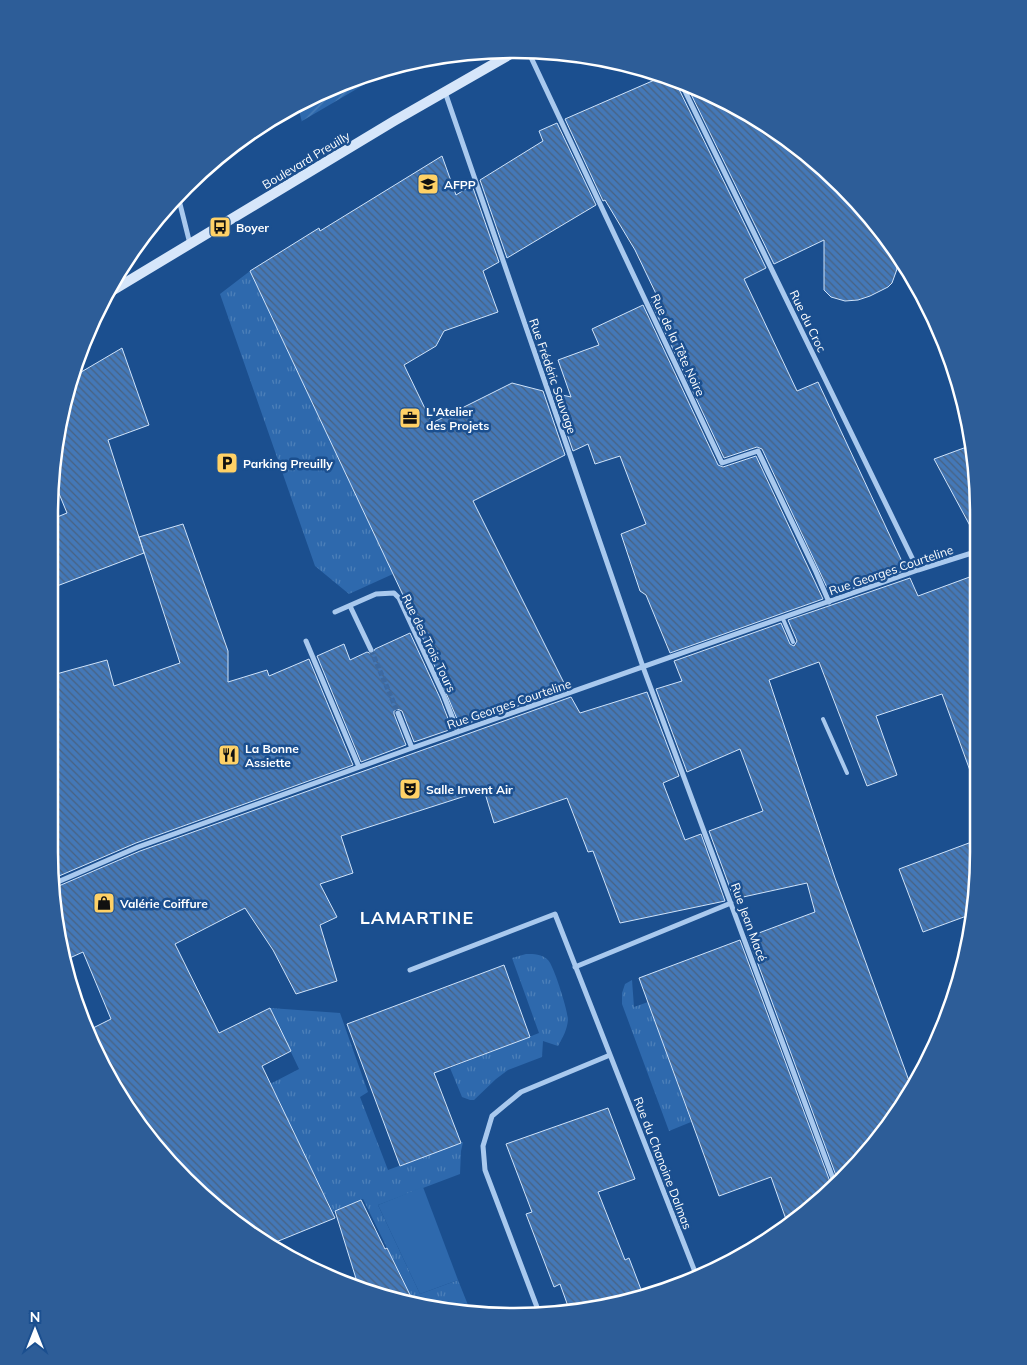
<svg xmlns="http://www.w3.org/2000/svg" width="1027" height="1365" viewBox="0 0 1027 1365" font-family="Mulish,sans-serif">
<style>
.grass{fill:url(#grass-tufts)}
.park{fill:#2e69ad}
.garden{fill:url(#garden-furrows)}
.building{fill:url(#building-back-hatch);stroke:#cfe3fa}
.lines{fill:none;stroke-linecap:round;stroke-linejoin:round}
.street-tunnel{stroke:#3d69a0;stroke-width:5;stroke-dasharray:5 2.5;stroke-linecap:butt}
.lane{stroke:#a9c9ee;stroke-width:4}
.street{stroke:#a9c9ee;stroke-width:5}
.secondary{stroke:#d6e6fa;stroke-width:10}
.labels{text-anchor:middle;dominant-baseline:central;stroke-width:5;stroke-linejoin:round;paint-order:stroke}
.street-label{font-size:12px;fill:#fff;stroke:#1b4f8f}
.poi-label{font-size:12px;font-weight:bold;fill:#fff;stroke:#1b4f8f;text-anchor:start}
.district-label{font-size:18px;font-weight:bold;letter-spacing:1px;fill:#fff;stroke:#1b4f8f}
.rim{fill:none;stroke:#fff;stroke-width:2.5}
</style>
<defs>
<pattern id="grass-tufts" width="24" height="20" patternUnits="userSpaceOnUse" patternTransform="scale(1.25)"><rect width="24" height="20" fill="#2e69ad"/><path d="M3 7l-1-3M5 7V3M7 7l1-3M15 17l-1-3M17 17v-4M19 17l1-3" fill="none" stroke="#4d80b9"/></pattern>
<pattern id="garden-furrows" width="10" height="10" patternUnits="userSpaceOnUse" patternTransform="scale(1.25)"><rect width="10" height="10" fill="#2e69ad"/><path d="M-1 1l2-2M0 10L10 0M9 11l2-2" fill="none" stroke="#4d80b9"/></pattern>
<pattern id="building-back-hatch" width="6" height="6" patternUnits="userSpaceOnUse" patternTransform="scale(1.25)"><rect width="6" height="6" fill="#4478b7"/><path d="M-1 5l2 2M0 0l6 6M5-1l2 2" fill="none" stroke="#486282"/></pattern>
</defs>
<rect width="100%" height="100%" fill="#1b4f8f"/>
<path class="grass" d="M250,271L393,574L349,594L315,566L220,294Z
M526,954C534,954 542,954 548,960C554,966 568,1011 568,1020C567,1030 563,1037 558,1046L543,1041L542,1057L508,1070L496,1079L474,1100H470L462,1097L450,1068L539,1033L512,958Z
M632,980L634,1007L648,1002L691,1122L669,1131L622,1004V993L625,984Z
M270,1008L340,1013L368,1092L360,1097L388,1170L463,1142L461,1151L460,1174L378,1205L420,1294L458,1280L470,1310L423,1307L415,1305L363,1199L333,1212L270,1084L299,1069Z"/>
<path class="park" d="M423,1187L458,1280L420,1294L378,1205Z"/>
<path class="garden" d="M401,63L302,121V122L297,103L308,97L393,65Z"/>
<path class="building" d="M666,75L676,79V83L766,268L744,279L797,391L818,382L906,570L831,596L762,449L757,447L724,458L651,302L658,298L635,250L605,200L603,201L565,119Z
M686,84L746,111L820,164L878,226L895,253L897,269L892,283L888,287L870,296L858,300L845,301L831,297L824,290V240L774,264Z
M557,123L596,205L507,258L480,180L543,141L539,131Z
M442,156L456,195L472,185L499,262L483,271L498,312L444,331L436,346L404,365L432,423L512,383L543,391L565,455L473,501L567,689L460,726L419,629L250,271L319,228L320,231Z
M643,305L718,465L723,467L756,456L823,599L670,653L646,595L640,591L621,534L646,524L620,456L595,464L588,444L573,451L553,393L571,397L558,360L599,345L592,329Z
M122,348L149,425L108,440L144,553L49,589L50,520L67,513L51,474L65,393L71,378Z
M972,445L974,453L975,535L934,459Z
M183,524L228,651V682L267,670L269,676L309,659L353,765L136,843L52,879L49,852V676L107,660L114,686L180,663L139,537Z
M975,575L976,776H972L942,694L876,716L897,775L867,786L819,662L769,680L835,878L912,1089L863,1158L838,1181L748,937L815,912L807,883L734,899L709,831L763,811L740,749L687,772L656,689L682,681L674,661L781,623L790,644L794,646L797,641L788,620L910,578L918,596Z
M410,633L440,698L452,729L414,742L402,711L397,709L394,711V714L406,745L361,762L317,656L344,644L350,660L367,652L372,654L375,649Z
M647,692L679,776L663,783L685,840L701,834L725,901L620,923L593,851L588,852L567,798L494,823L484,790L341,836L353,873L320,884L337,917L320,925L337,981L296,994L273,950L245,908L175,944L219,1033L270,1008L291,1051L262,1066L335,1218L271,1244L207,1201L111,1084L89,1030L111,1019L83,952L63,961L54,888L140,851L571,697L580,713Z
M977,840V882L972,914L923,932L899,869Z
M740,940L832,1187L796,1220L788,1225L771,1177L719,1196L639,978Z
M504,965L530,1037L434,1073L461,1143L400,1166L347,1024Z
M608,1108L635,1179L598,1192L625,1260L629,1258L642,1292L569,1309L560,1284L554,1287L526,1214L532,1212L506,1144Z
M361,1200L385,1249L387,1248L415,1305L358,1285L335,1211Z"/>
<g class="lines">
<path class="street-tunnel" d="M371,650L398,713"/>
<path class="lane" d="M783,619L793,642
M823,719L847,773"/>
<path class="street" d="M528,51L722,463L758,451L816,572L829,602
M680,81L918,570
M445,92L643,667L835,1184
M179,200L190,244
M350,606L371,650
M335,612L376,594L394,593L399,598L444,696L458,732
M306,641L359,767
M398,713L412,748
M53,884L138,847L412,748L918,570L975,552
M575,967L731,903
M410,970L555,914L697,1277
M540,1315L485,1170L483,1146L492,1116L521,1092L610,1055"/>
<path class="secondary" d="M110,292L394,121L516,51"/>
</g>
<defs>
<g id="university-square" transform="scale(1.125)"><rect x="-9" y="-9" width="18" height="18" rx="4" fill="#ffd166" stroke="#1b4f8f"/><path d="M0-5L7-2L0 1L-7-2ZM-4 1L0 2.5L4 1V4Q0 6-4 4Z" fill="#111"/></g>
<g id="bus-square" transform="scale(1.125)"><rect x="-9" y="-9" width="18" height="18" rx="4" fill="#ffd166" stroke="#1b4f8f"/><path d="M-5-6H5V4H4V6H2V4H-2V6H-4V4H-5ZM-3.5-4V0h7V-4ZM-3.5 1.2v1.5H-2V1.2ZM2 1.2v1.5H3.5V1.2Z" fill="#111"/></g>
<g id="office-square" transform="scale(1.125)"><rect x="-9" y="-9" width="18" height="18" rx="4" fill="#ffd166" stroke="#1b4f8f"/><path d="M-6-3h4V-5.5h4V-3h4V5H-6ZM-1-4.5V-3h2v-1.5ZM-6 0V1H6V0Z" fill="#111"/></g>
<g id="parking-square" transform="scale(1.125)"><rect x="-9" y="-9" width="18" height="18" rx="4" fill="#ffd166" stroke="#1b4f8f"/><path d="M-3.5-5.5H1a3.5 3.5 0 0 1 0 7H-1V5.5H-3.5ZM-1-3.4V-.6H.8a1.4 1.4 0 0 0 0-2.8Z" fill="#111"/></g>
<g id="restaurant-square" transform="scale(1.125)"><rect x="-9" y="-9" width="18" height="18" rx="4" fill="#ffd166" stroke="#1b4f8f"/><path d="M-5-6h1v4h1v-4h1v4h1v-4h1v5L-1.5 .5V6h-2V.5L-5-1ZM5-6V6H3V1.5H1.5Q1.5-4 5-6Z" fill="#111"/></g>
<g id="theatre-square" transform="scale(1.125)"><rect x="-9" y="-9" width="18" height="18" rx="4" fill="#ffd166" stroke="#1b4f8f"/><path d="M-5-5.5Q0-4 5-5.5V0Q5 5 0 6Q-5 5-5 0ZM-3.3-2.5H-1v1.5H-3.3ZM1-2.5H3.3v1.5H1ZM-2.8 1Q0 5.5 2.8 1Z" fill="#111"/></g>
<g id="shop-square" transform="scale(1.125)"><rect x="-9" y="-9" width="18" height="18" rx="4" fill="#ffd166" stroke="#1b4f8f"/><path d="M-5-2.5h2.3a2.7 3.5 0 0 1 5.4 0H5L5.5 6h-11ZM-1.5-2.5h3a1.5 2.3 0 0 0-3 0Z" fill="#111"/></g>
</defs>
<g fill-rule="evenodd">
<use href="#university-square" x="428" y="184"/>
<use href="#bus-square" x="220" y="227"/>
<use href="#office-square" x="410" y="418"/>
<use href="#parking-square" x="227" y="463"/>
<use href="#restaurant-square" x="229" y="755"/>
<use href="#theatre-square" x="410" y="789"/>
<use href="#shop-square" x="104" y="903"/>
</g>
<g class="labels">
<g class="street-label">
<text transform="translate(306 160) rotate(-31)">Boulevard Preuilly</text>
<text transform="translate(808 321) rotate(64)">Rue du Croc</text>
<text transform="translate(678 345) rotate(65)">Rue de la Tête Noire</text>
<text transform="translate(553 376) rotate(71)">Rue Frédéric Sauvage</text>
<text transform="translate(891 570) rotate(-19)">Rue Georges Courteline</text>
<text transform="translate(429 643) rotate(64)">Rue des Trois Tours</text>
<text transform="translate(509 704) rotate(-19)">Rue Georges Courteline</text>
<text transform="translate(749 922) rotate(70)">Rue Jean Macé</text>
<text transform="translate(663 1163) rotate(69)">Rue du Chanoine Dalmas</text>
</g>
<g class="poi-label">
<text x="444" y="184">AFPP</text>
<text x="236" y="227">Boyer</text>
<text x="426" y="411">L'Atelier<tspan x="426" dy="14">des Projets</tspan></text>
<text x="243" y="463">Parking Preuilly</text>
<text x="245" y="748">La Bonne<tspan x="245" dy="14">Assiette</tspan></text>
<text x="426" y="789">Salle Invent Air</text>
<text x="120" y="903">Valérie Coiffure</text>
</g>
<g class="district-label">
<text x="417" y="917">LAMARTINE</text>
</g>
</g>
<path d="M0 0H1027V1365H0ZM514 58H514A456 456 0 0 1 970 514V852A456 456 0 0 1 514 1308H514A456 456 0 0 1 58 852V514A456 456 0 0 1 514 58Z" fill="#2d5d98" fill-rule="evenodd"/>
<path class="rim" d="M514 58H514A456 456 0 0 1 970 514V852A456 456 0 0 1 514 1308H514A456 456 0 0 1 58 852V514A456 456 0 0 1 514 58Z"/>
<g transform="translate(35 1330)" stroke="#1b4f8f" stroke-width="4" paint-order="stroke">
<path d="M0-4L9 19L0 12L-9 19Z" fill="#ffffff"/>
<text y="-8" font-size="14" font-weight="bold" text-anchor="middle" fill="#ffffff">N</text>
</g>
</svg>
